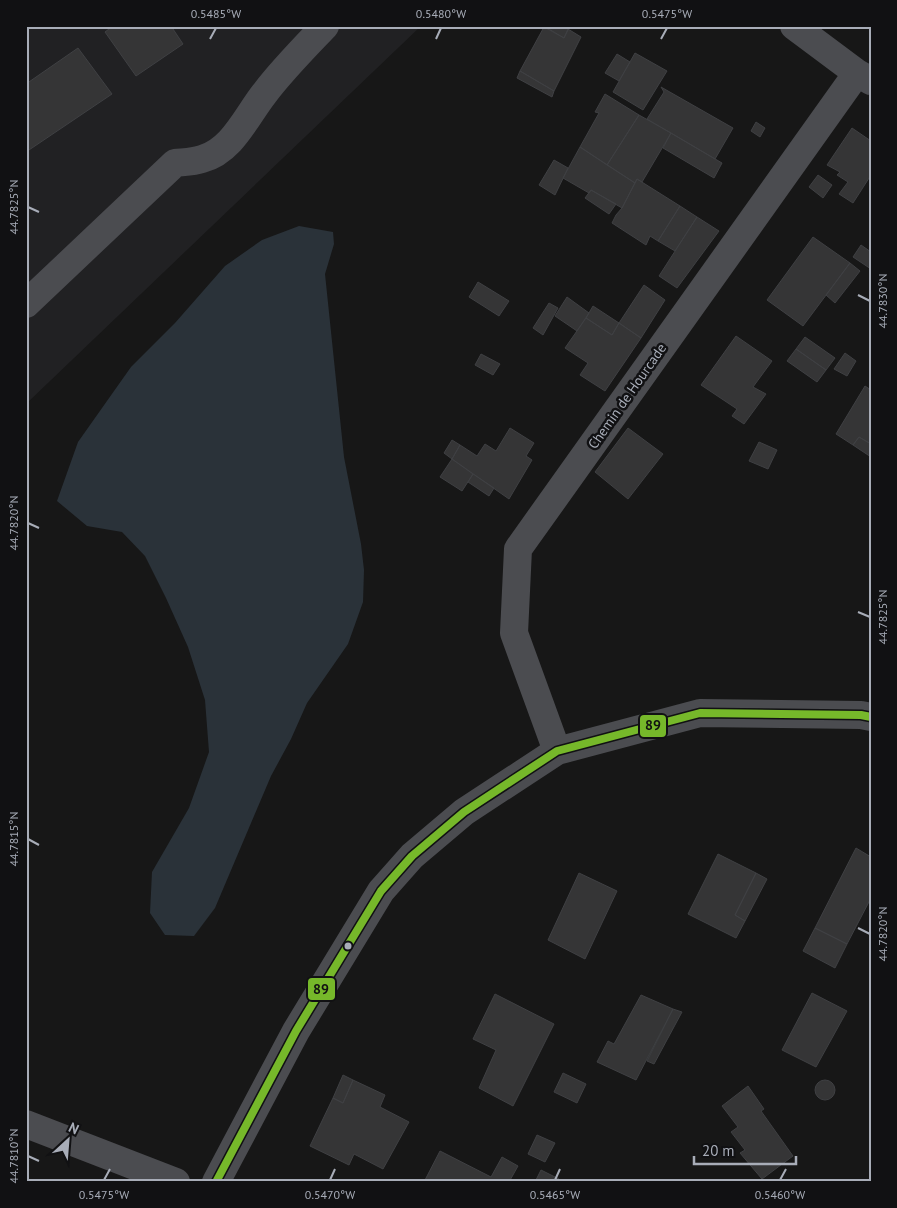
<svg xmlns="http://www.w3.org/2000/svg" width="897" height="1208" viewBox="0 0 897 1208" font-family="'PT Sans',sans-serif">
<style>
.built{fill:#212123}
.water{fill:#2a3239}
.building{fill:#353536;stroke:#3f4043}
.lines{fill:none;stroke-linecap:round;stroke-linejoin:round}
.minor{stroke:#4b4c50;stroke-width:28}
.bus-1-casing{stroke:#111113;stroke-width:11}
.bus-1{stroke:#76b82a;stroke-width:8}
.ticks{fill:none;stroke:#a8adb8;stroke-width:2}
.bus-dot{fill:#a8adb8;stroke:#111113;stroke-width:2}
.labels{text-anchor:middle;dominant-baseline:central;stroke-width:5;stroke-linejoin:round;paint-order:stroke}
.street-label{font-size:14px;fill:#a8adb8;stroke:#111113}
.line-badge{stroke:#111113;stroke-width:2}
.pale-badge-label{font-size:14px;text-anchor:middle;font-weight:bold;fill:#111}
.neatline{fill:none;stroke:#a8adb8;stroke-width:2}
.ticks-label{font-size:12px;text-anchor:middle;fill:#a8adb8}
</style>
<rect width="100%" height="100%" fill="#171717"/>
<path class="built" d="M26,26H421L26,404Z"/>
<path class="water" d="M299,226L333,232L334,244L325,274L344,457L361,544L364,570L363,602L348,644L307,703L291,739L271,776L215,908L194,936L165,935L150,913L152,872L189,808L209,752L205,700L188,647L166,598L145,556L122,532L87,526L57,501L78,442L131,367L175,323L225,266L262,240Z"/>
<path class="building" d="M113,26H171L183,44L136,76L105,32Z
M544,26H570L564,38Z
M544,27L564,38L568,29L581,37L554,91L520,71Z
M78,48L112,94L26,152V84Z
M635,53L667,71L643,110L613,92Z
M617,54L630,62L619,81L605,73Z
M520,71L554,91L552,97L517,78Z
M661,87L733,128L715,159L647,119L664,92Z
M605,94L639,115L607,165L580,147L599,113L595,112Z
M639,115L671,133L642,182L637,179L635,183L607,165Z
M756,122L765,128L760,137L751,131Z
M852,128L871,141V175L853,203L839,194L848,182L837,175L840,172L827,165Z
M671,133L722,163L714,178L663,148Z
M580,147L635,183L622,208L591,190L589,193L563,178Z
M554,160L568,168L555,195L539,185Z
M818,175L832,185L823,198L809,187Z
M637,179L680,206L658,241L650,236L646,245L612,223L616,215L622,208Z
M591,190L616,204L609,214L585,198Z
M680,206L697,217L675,251L658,241Z
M697,217L719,231L677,288L659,276Z
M813,237L850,263L803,326L767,300Z
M861,245L871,252V269L853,257Z
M850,263L860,271L835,303L826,295Z
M478,282L509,301L499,316L469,297Z
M644,285L665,300L641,338L619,323Z
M567,297L589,313L577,331L555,316Z
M549,303L558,308L543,335L533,328Z
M593,306L619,323L612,335L586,318Z
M586,318L612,335L619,323L641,338L605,391L580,375L588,363L565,348Z
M736,336L772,361L753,387L766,394L744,424L732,416L737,409L701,385Z
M805,337L835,358L826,370L796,349Z
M796,349L826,370L817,382L787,361Z
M845,353L856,361L847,376L834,369Z
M481,354L500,364L493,375L475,365Z
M865,386L871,390V444L859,437L853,445L836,434Z
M510,428L534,443L526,456L532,460L509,499L452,459L460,445L477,456L485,444L496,451Z
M628,428L663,454L628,499L595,472Z
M859,437L871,444V457L853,445Z
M452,440L460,445L452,459L444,453Z
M759,442L777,450L768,469L749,461Z
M452,459L473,474L462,491L440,477Z
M473,474L494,488L489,496L468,482Z
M856,848L871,857V898L847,944L815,928Z
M718,854L756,873L735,915L745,921L736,938L688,914Z
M579,873L617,891L585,959L548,940Z
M756,873L767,879L745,921L735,915Z
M815,928L847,944L835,968L803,951Z
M812,993L847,1011L816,1067L782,1050Z
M495,994L554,1024L513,1106L479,1088L496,1050L473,1039Z
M641,995L673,1009L636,1080L597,1062L608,1041L614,1044Z
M673,1009L682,1012L654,1064L647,1061Z
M563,1073L586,1084L577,1103L554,1092Z
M343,1075L353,1080L343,1103L333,1098Z
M815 1090a10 10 0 1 1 20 0a10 10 0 1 1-20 0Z
M353,1080L385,1095L380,1107L409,1122L383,1169L354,1154L349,1165L310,1146L333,1098L343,1103Z
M748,1086L764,1109L761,1111L793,1156L762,1179L740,1153L745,1150L731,1132L738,1127L722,1106Z
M537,1135L555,1143L545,1162L528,1154Z
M440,1151L491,1177L502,1157L518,1166L509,1182H424Z
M541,1170L559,1179L558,1182H535Z"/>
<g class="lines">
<path class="minor" d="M794,26L857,73L871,81
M26,304L175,163C184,162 193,162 202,159C232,151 246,117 264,94C282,70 304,48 325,26
M557,751L514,633L518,549L857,73
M26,1124L176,1182
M216,1182L296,1031L381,891L412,856L464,812L557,751L700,713L861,715L871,717"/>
<g class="bus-1-casing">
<path id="bus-1" d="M216,1182L296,1031L381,891L412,856L464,812L557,751L700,713L861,715L871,717"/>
</g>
<use href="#bus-1" class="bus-1"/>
</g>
<path class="ticks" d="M210,39L216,28M436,39L441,28M661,39L667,28M28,207L39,212M858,295L870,301M28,523L39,528M858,612L870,617M28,839L39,845M858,928L870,934M28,1156L39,1161M104,1180L110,1169M330,1180L335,1169M555,1180L560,1169M780,1180L786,1169"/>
<circle class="bus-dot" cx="348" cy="946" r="4.5"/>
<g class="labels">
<g class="street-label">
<text transform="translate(627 396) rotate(-55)">Chemin de Hourcade</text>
</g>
</g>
<g class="line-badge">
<rect x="639" y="714" width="28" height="24" rx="5" fill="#76b82a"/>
<rect x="307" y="977" width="29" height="24" rx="5" fill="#76b82a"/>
</g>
<g class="pale-badge-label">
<text x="653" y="730">89</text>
<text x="321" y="994">89</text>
</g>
<rect width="897" height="1208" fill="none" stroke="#111113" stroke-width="55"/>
<g transform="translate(68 1140) rotate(26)" stroke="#111113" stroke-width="4" paint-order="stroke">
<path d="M0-4L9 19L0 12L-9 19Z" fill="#a8adb8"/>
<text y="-8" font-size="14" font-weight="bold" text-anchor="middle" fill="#a8adb8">N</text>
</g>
<path d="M694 1156v8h102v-8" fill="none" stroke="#a8adb8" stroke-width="2.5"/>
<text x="702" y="1156" font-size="15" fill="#a8adb8" stroke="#111113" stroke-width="4" paint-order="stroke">20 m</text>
<rect x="28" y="28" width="842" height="1152" class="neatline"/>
<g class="ticks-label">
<text x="216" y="18">0.5485°W</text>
<text x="441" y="18">0.5480°W</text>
<text x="667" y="18">0.5475°W</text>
<text transform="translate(14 207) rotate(-90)" y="4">44.7825°N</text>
<text transform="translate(883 301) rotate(-90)" y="4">44.7830°N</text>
<text transform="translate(14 523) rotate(-90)" y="4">44.7820°N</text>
<text transform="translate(883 617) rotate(-90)" y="4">44.7825°N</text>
<text transform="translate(14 839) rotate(-90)" y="4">44.7815°N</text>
<text transform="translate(883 934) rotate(-90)" y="4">44.7820°N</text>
<text transform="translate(14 1156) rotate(-90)" y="4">44.7810°N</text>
<text x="104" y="1199">0.5475°W</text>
<text x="330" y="1199">0.5470°W</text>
<text x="555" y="1199">0.5465°W</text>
<text x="780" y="1199">0.5460°W</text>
</g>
</svg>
